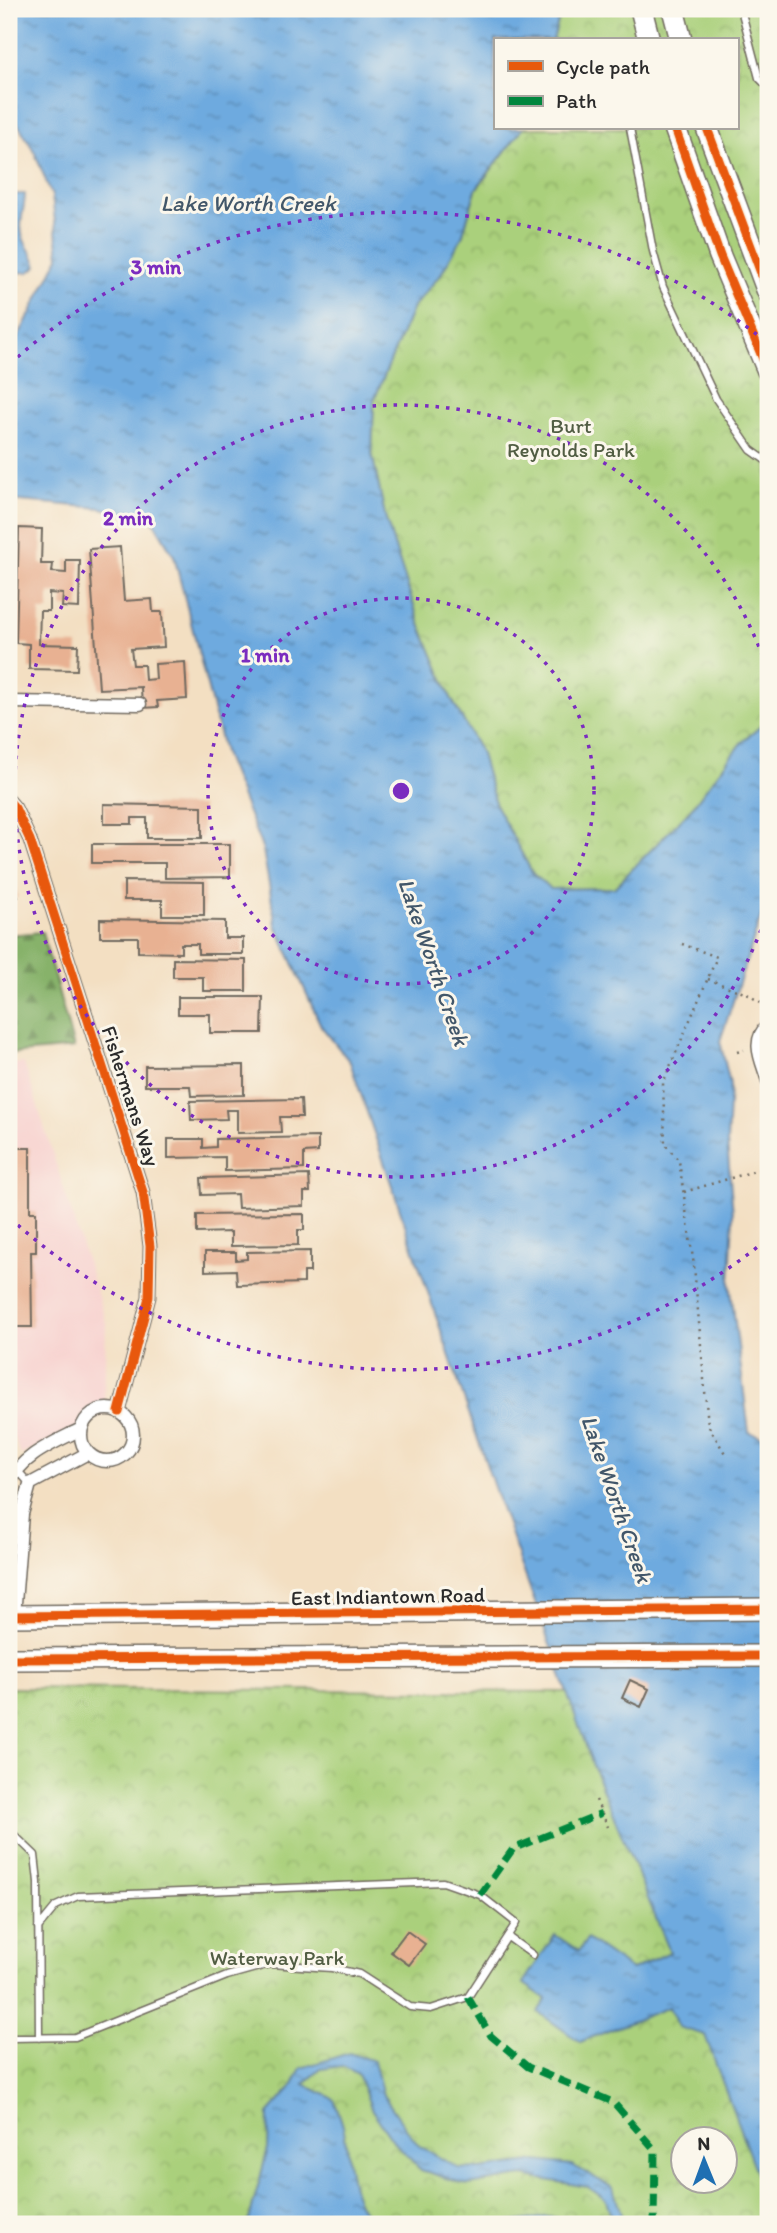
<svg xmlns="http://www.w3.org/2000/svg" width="777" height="2233" viewBox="0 0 777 2233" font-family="Itim,sans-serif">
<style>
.built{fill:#f7d0ce}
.forest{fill:url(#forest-firs);stroke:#596e4b;stroke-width:2}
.park{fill:url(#park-crowns);stroke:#6a7e53;stroke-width:2;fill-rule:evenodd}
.water{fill:url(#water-ripples);stroke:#4c6a85;stroke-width:2}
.building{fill:#e8b192}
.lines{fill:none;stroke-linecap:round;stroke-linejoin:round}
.service-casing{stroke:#716a60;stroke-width:9}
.minor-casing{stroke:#716a60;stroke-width:15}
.primary-casing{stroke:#716a60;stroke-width:24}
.path{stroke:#716a60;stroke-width:2.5;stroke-dasharray:2 5;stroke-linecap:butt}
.service{stroke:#fff;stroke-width:6}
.minor{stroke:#fff;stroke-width:12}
.primary{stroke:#fff;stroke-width:21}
.quiet{stroke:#00873e;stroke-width:7;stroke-dasharray:14 7;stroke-linecap:butt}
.cycleway-casing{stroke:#fbf7ec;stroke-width:13}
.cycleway{stroke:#e8590c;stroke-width:9}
.ring{fill:none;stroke:#7b2cbf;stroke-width:3.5;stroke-dasharray:3.5 7}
.labels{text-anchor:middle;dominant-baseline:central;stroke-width:6;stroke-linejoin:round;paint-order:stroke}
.park-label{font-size:21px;fill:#515d43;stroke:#fbf7ec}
.street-label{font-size:21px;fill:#2b2b2b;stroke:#fbf7ec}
.water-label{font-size:23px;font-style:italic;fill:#42576a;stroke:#fbf7ec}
.centre{fill:#7b2cbf;stroke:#fbf7ec;stroke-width:3.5}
.ring-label{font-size:21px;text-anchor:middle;font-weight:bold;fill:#7b2cbf;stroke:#fbf7ec;stroke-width:6;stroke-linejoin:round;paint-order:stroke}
</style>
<defs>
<pattern id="forest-firs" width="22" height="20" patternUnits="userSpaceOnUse" patternTransform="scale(1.75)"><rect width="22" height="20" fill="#87b26b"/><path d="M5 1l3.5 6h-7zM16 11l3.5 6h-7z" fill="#6f9158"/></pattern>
<pattern id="park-crowns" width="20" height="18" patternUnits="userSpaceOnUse" patternTransform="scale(1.75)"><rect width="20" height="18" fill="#aad07b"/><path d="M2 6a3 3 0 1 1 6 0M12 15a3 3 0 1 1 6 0" fill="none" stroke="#92b36a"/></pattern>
<pattern id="water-ripples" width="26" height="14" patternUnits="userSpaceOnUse" patternTransform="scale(1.75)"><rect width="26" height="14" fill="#6eaadf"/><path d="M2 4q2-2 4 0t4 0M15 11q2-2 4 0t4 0" fill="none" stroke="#5b8bb5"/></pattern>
</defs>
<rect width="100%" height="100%" fill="#fbf7ec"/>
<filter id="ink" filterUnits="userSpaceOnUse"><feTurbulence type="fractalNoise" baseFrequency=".0143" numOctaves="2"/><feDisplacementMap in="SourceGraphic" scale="14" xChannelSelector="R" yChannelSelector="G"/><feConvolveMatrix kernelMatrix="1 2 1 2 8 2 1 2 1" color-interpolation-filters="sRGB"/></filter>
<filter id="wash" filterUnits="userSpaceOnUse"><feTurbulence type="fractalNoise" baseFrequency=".00686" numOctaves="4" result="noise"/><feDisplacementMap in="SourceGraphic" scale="28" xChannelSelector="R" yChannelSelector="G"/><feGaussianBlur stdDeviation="1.57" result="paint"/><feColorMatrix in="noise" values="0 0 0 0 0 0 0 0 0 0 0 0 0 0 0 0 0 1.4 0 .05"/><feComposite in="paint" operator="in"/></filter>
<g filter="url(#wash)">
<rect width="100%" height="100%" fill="#f3dfc2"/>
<path class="built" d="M24,1063L106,1322L104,1414L21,1455L9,1427V1064Z"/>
<path class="forest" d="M42,932L74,1048L9,1054V935Z"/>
<path class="park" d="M553,9H768V720L741,743L690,810L614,888L551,889L533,874L496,806L480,751L451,698L419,622L386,520L372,454L374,400L413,307L441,274L462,237L476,190L523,128H737V40H553L559,18Z
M9,1688L570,1692L768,2184V2224H9ZM682,2138H724V2180H682Z"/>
<path class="water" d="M9,9H553L559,18L553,40H495V128H523L476,189L462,237L441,274L413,307L374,400L372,454L386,520L419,622L451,698L480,751L496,806L533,874L551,889L614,888L690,810L741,743L768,720V895L720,1041L730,1084L727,1142L733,1214L730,1283L749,1432L768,1439V2205L705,2035L678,2027L669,2007L580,2042L538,2012L546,1999L523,1983L555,1935L579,1951L587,1939L632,1970L670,1952L595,1771L498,1499L350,1062L321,1026L276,925L263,850L225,756L174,556L152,519L101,508L9,500V355L59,257L52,196L34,151L9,109Z
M9,194H25C25,209 17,225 24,240C28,250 34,255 37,266L29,272L9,273Z
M349,2053L374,2061L383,2095L418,2145L458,2168L480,2169L537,2161L572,2165L613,2188L624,2224H614L606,2200L588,2187L523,2176L468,2185L421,2170L394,2142L372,2110L358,2074L343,2066L321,2069L304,2084L334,2099C337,2109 342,2120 344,2130C350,2161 347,2206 378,2224H248L268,2148L269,2113L292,2087L301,2068Z
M546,2217L581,2220L584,2224H502Z"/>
<g id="blocks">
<path class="building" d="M19,528L42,529L41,564H53L52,572L66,573V560H80L79,608L62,607L63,594L49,593V611H40L39,644L78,645L77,670L29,669V644L16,643Z
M120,547L124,601L152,599L153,612H162L164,647L131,649L133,665H144L145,680L156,679L155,664L185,662L187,699L157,701L158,707L142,708L141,687L99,689L89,549Z
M104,804L202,806V838H147V818H132V824H104Z
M92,844H230V877L165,878V863H92Z
M9,868L18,897L9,899Z
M124,881L204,882V915H162V900H124Z
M100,919L225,921V938H243V954H198V944H181V953L138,952V937H100Z
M173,959L246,960V991H203V977H173Z
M178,997H263L262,1033H210V1014H178Z
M244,1065V1095L191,1096L190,1086H145V1066Z
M301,1099L302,1117H280L281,1132L237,1133V1110H226L227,1119L191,1120L190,1101Z
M318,1137V1152L304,1153V1169L225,1171V1157L168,1158V1139H203V1148L216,1147V1139Z
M9,1142H15V1148H30V1212H36V1252H31L32,1327H9Z
M309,1175L310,1192H304V1206L238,1208L237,1194L202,1195L201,1178Z
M304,1214V1230H298V1245L231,1246V1232L197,1233V1215Z
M310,1251V1272H304V1283L237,1285L236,1270L205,1271V1252H236V1260L247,1259V1252Z
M630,1680L649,1689L641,1707L622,1698Z
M407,1931L425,1944L409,1965L391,1952Z"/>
</g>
</g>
<g filter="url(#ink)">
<use href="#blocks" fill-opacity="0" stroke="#716a60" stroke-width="2"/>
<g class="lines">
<g class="service-casing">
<path id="service" d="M741,9L759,78L768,87
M630,128L653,251L663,287L716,399L751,450L768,462
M9,1461L30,1484
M9,1510L22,1514
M9,1830L35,1855L38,1882L39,2038
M508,1937L533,1955
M9,2038L75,2037L227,1976L270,1964L332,1968L359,1974L410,2007L431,2009L468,1997L516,1923L480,1895L443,1882L78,1896L56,1906L38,1928"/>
</g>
<g class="minor-casing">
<path id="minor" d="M9,702L140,704
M9,801L15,808L30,840L143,1192L150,1246L149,1297L119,1412
M768,1025C750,1041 762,1061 768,1081
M81 1435a26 26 0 1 1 52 0a26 26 0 1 1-52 0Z
M9,1484C21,1455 54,1443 81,1429
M14,1616L22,1514L30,1484L88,1453"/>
</g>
<g class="primary-casing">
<path id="primary" d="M641,9L649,40
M673,9L681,40
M675,128L720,256L768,371
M707,128L768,292
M9,1616L768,1609
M9,1659L768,1656"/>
</g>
<path class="path" d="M764,860L768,854
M682,944L717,957L663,1083L665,1144L679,1161L694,1266L708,1425L726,1455
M708,979L749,995L768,1008
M761,1003L768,1001
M737,1052L744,1050
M684,1192L768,1167
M596,1800L608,1827"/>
<use href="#service" class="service"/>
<use href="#minor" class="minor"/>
<use href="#primary" class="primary"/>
<path class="quiet" d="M480,1895L513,1849L602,1813
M468,1997L491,2036L528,2067L613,2102L655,2150L654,2224"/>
<g class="cycleway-casing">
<path id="cycleway" d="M675,128L720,256L768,371
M707,128L768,292
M9,801L15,808L30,840L143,1192L150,1246L149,1297L119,1412
M9,1616L768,1609
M9,1659L768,1656"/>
</g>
<use href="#cycleway" class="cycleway"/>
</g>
</g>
<g class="ring">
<circle cx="401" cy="791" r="193"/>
<path d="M768 910A386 386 0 1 1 768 672"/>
<path d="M765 1241A579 579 0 0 1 10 1218M10 364A579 579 0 0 1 765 341"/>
</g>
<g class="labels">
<g class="park-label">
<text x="571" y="425">Burt<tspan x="571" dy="24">Reynolds Park</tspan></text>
<text x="277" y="1957">Waterway Park</text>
</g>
<g class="street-label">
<text transform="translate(131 1096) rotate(72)">Fishermans Way</text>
<text transform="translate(388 1596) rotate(-1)">East Indiantown Road</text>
</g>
<g class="water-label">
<text x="248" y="203">Lake Worth Creek</text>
<text transform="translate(434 962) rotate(71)">Lake Worth Creek</text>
<text transform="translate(617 1499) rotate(71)">Lake Worth Creek</text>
</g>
</g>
<circle cx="401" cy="791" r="10" class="centre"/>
<g class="ring-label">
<text x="156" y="274">3 min</text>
<text x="128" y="525">2 min</text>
<text x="265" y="662">1 min</text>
</g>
<rect width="777" height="2233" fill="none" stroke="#fbf7ec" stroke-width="35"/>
<rect x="494" y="38" width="245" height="91" fill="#fbf7ec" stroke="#a8a59f" stroke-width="2"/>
<rect x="508" y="61" width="35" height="10" fill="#e8590c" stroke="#a8a59f" stroke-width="2"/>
<text x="556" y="74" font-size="21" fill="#2b2b2b">Cycle path</text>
<rect x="508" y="96" width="35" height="10" fill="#00873e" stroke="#a8a59f" stroke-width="2"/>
<text x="556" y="108" font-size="21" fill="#2b2b2b">Path</text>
<g transform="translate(704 2160) rotate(359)"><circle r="33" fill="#fbf7ec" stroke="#a8a59f" stroke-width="2"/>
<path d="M0-5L12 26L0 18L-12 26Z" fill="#1f6fb2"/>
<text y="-10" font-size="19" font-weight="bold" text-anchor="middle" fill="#2b2b2b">N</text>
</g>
</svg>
